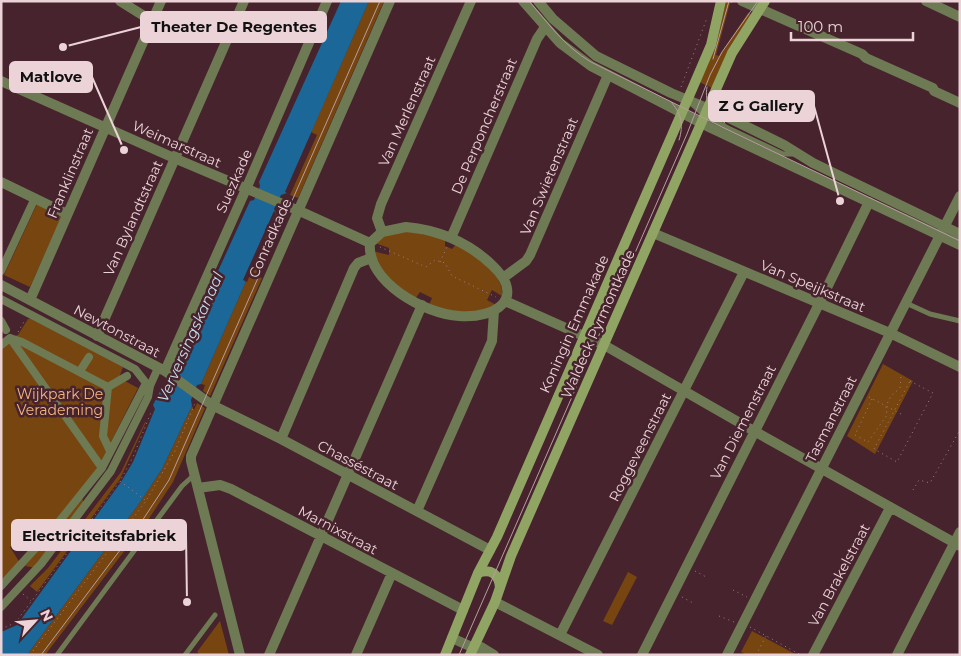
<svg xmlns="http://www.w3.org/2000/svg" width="961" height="656" viewBox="0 0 961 656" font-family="Montserrat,sans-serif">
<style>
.green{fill:#774610}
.water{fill:#1b6798}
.pier{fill:#47232d}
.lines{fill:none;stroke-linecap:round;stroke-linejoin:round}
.path{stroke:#9b7e85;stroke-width:1;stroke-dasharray:1 4;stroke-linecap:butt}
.service{stroke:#6e7a53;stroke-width:5}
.pedestrian{stroke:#6e7a53;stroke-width:8}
.minor{stroke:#6e7a53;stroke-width:10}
.tertiary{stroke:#6e7a53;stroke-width:10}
.secondary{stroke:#90a464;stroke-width:10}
.tram{stroke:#b89ca3;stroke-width:1}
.labels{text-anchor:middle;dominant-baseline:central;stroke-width:5;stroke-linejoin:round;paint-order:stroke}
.street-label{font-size:14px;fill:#ebd3d8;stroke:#47232d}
.park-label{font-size:14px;fill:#f1b681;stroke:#47232d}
.water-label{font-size:15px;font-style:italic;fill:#cadff0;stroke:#47232d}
.leader{fill:none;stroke:#ebd3d8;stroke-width:2}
.callout-dot{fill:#ebd3d8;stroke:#47232d;stroke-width:2}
.callout{fill:#ebd3d8;stroke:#ebd3d8;stroke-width:2}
.callout-label{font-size:15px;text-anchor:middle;font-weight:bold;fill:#111}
</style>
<rect width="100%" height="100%" fill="#47232d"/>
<path class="green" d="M369,1H384L298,198L290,195L317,135L311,132Z
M726,2L730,3L716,55L719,56L748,13L752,15L712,88L699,82L714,49Z
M37,204L62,216L30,287L4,275Z
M278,214L285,217L259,277L262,278L210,396L203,391L205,385L201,384L275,215Z
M401,230L445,239V246L452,249L457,243C473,254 505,274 502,296L492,290L487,300L496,305L480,312H452L429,305L432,298L420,292L415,299L382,274L372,251L389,255V248L375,243L380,237Z
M28,319H31L123,367L120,375L123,380L138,388L99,466L46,533L41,525L10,547L20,563L1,581V341L18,335Z
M883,364L913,381L875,454L847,436Z
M197,403L205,408L173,482L148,520L45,655H27L141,501L162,469L192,406L194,410Z
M145,422H146L120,479L37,592L30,586L48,568L121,472Z
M82,498L84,504L36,568L25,566Z
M628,572L637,577L612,625L603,621Z
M220,621L229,655H201L197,652Z
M752,631L797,655H747L741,652Z"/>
<path class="water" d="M341,1H369L285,192L287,193L281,195L274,209L276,213L201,384L197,385L191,400L192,406L162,469L141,501L27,655H1V632L17,625L121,482L133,462L155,409L153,405L161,389L168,391L172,387L179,371L176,363L250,201L254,200L260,186L259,182Z"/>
<path class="pier" d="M274,211L276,213L247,282L243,280Z"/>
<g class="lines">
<path class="path" d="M731,3L732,1
M681,87L707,18
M380,247L426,267L435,260L445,263L452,276L496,297
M440,262L447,247
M18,332L25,320
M910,381L933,393L897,462L874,449Z
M869,397L901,414
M872,399L855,435L868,442L887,415L886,406L891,396L900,388L901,377
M120,481L145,500
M913,490L919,480L930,483L960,430
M695,571L708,578
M733,590L747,597
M23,594L31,601
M682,597L695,604
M719,616L734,622
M750,627L801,655
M1,629L15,623L31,602L120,481L133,457L152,410
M30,655L146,501L175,451L195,403
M756,655L766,636"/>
<path class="service" d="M694,106L705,116L728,128L783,154H795
M906,303L930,314L960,321
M57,655L182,486L194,475
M185,655L215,615"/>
<path class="pedestrian" d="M1,271L35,198
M1,299L135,369L146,383L150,386L158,368
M1,321L6,330
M10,338L22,342L108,387L103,436L110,451
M1,345L10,338L102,468
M80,371L89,357
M108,387L127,376
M1,586L54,528L102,468L146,383
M1,607L41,564L111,471L148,397L150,386"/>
<path class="minor" d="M120,1L152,21
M742,1L862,54L866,58L933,88L934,91L960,103
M926,1L960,17
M1,81L174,158L304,213L370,243
M1,182L67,214
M406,227C438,230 468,242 492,265C527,298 496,319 459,316C425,314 366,282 370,243L382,232Z
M382,232L377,218L381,204L471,1
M653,233L890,333L960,367
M451,238L537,39L545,27
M503,278L526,261L530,255L608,75
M1,285L165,371L212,405L281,439L490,550
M30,300L161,1
M505,301L604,345L754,431L960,546
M97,336L244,1
M165,371L246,189L327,1
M281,439L354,268L358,263L371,258
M198,488L220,485L231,489L463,610
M417,511L492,341L494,311
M495,602L598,655
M560,635L744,272
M240,655L191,461V456L390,1
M269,655L422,305
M356,655L392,573
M642,655L819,304L869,202
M727,655L960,196
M813,655L890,508
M897,655L960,532"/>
<path class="tertiary" d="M523,1L560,43L591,66L711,128L960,245
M538,1L553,19L596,56L671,93L719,113L784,145L813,163L960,234
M452,638L474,648L480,655
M474,648L481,647L494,655"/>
<path class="secondary" d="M478,573C491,568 499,574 500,588
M445,655L478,573L497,537L693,87L711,45L721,1
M470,655L495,602L511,556L732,53L765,1"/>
<path class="tram" d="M529,1C548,23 565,47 591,62L722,127L960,241
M713,59L729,1
M707,87C704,103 712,115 725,123
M670,101C681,112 684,125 679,140
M41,655L142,521L169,480L380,1
M459,655L687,134L710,75L722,52L758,1"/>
</g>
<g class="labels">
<g class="street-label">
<text transform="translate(407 111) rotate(-66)">Van Merlenstraat</text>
<text transform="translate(484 126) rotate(-67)">De Perponcherstraat</text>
<text transform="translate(177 144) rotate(24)">Weimarstraat</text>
<text transform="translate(70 173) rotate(-67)">Franklinstraat</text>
<text transform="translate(549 176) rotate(-67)">Van Swietenstraat</text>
<text transform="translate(234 181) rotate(-66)">Suezkade</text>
<text transform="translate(133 218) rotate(-66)">Van Bylandtstraat</text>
<text transform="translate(270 238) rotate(-66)">Conradkade</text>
<text transform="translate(813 286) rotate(23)">Van Speijkstraat</text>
<text transform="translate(574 324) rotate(-66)">Koningin Emmakade</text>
<text transform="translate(598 324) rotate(-66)">Waldeck Pyrmontkade</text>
<text transform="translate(117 331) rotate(28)">Newtonstraat</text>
<text transform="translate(831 419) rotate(-63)">Tasmanstraat</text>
<text transform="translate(743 422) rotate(-63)">Van Diemenstraat</text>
<text transform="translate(640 447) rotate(-63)">Roggeveenstraat</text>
<text transform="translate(358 465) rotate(28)">Chasséstraat</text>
<text transform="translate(338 530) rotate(28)">Marnixstraat</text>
<text transform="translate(839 575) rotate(-62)">Van Brakelstraat</text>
</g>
<g class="park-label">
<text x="60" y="394">Wijkpark De<tspan x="60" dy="16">Verademing</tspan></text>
</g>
<g class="water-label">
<text transform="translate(190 337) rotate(-66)">Verversingskanaal</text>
</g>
</g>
<path class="leader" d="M63 47L141 27M124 150L92 77M840 201L814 106M187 602L186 535"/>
<g class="callout-dot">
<circle cx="63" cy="47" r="5"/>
<circle cx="124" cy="150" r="5"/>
<circle cx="840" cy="201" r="5"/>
<circle cx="187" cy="602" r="5"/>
</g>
<g class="callout">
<rect x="141" y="12" width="185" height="30" rx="5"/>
<rect x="10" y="62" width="82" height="30" rx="5"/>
<rect x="709" y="91" width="105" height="30" rx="5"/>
<rect x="12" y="520" width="174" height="30" rx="5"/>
</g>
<g class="callout-label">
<text x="234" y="32">Theater De Regentes</text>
<text x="51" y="82">Matlove</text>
<text x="761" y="111">Z G Gallery</text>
<text x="99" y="541">Electriciteitsfabriek</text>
</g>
<rect width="961" height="656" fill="none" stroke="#ebd3d8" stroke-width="5"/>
<g transform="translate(35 621) rotate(64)" stroke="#47232d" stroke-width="4" paint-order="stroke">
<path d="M0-4L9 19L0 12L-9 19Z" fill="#ebd3d8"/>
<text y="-8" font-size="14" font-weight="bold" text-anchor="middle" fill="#ebd3d8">N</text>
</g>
<path d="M791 32v8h122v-8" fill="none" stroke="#ebd3d8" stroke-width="2.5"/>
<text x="798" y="32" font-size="15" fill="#ebd3d8" stroke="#47232d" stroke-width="4" paint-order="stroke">100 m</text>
</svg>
